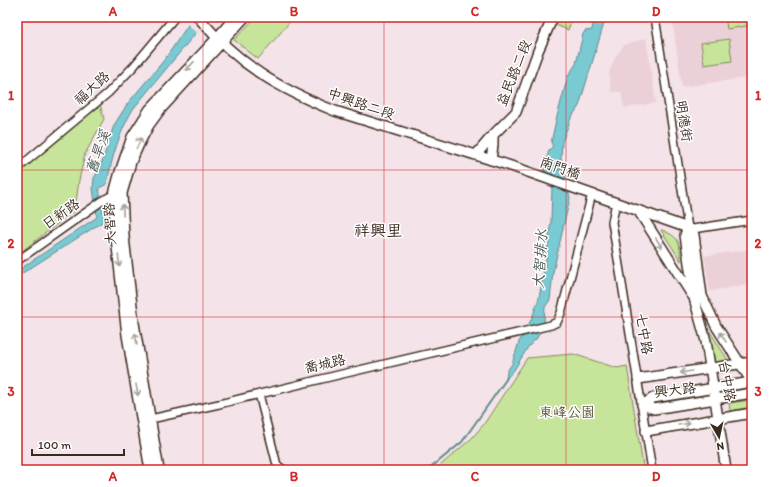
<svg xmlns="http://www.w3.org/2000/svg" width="769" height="487" viewBox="0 0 769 487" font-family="Itim,'LXGW WenKai TC',sans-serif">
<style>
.built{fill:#ecd0d8}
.green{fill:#c7e49b;stroke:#81875c}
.water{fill:#79cad3;stroke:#608a8b}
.pier{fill:#f4e3e8}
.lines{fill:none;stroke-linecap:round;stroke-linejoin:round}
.stream{stroke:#608a8b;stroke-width:2}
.minor-casing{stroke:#3b2a1e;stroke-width:10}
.tertiary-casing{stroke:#3b2a1e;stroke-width:12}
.minor{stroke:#fff;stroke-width:7}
.tertiary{stroke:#fff;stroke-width:9}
.oneway{stroke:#a79f9a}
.grid{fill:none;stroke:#d62828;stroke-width:1;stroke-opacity:0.55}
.labels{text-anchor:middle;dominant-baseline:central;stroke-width:3;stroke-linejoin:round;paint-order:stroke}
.street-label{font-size:14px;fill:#3b2a1e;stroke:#fff}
.park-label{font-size:14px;fill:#5e583d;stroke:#fff}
.water-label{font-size:15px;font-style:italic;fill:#4e5a54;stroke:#fff}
.quarter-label{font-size:16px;fill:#3b2a1e;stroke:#fff}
.neatline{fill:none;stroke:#d62828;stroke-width:1.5}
.grid-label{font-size:13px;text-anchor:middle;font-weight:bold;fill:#d62828}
</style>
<rect width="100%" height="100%" fill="#f4e3e8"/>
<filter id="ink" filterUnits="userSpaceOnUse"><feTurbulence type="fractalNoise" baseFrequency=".025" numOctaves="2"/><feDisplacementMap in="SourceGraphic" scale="8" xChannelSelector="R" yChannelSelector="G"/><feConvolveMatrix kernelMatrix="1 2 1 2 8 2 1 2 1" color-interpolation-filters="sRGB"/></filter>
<g filter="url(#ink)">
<path class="built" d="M672,17H752V77L682,87Z
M646,38L656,103L624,108L621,92H611L609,72L616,56L624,45Z
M752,249V284L710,291L704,256Z"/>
<path class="green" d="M256,17H294L258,59L234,40Z
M556,17L572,19L568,30L553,24Z
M725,17H746L747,26L727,29Z
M729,39L732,61L704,65L701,43Z
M100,104L104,119L85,154L79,180L75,210L17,255V174Z
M661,230H662C681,238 679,242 681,261Z
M709,330L729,362L714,364Z
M573,354L617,368L627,366L643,466L630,470H435L472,438L484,424L527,358Z
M751,400L752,402V407L730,411L729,403Z"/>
<path class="water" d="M209,17L133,109C119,133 112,157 107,184L99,188L104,219V221L18,276L17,278V271L97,217L93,188L94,178L100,168L114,125L128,103L165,59L190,22Z
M594,17H606L579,106L571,118L562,142L561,158L570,198L553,272L550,300L545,307L544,322L537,338L528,347L514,370L506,379L507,371L512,364L519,342L532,318L539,298L546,259L551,221L552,187L544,170L549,150L553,146L551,143L556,120L568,76L576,64L583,34L585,31L592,30Z"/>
<path class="pier" d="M190,17H210L211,18L196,33L187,23Z"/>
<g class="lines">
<path class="stream" d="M428,470L462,442L507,378"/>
<g class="minor-casing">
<path id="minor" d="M655,17L688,228L693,229L752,220
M17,169L108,93L134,66L175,17
M616,202L612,222L652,470
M17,261L102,201L114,194H118
M259,394L277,465L284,470
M146,420L219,404L338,375L551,325L557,322L561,313L592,194"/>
</g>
<g class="tertiary-casing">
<path id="tertiary" d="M198,17C239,65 277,88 335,111L514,167L688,228L694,235L702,296L716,326L752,382
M476,155L493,135L516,112L538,51L553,17
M491,160L493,145V135
M638,210L692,295
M688,228L685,235L694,298L706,341L726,470
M638,379L752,362
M642,405L653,398L752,382
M642,405L654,409L752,393
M646,431L752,413
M150,470L127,335L115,229L114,194L120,172L132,137L150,109L217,38L235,17
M159,470L134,323L124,237L122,193L131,162L140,142L149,125L160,110L245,17"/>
</g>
<use href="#minor" class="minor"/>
<use href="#tertiary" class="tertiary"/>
</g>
<defs><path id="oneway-shaft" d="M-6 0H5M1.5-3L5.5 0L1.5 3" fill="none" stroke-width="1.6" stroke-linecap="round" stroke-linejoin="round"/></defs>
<g class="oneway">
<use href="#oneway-shaft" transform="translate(190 66) rotate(133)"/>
<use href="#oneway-shaft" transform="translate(139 143) rotate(-64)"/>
<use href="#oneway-shaft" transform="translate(123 210) rotate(-92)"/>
<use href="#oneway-shaft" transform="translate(659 243) rotate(57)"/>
<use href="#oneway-shaft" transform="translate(119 261) rotate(83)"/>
<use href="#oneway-shaft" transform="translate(723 337) rotate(-122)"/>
<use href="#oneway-shaft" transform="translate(136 339) rotate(-99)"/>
<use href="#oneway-shaft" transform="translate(686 372) rotate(171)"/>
<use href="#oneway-shaft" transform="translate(137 390) rotate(80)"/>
<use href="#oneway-shaft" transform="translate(684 424) rotate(-9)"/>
</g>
</g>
<path class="grid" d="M203,17V470M384,17V470M566,17V470M17,170H752M17,317H752"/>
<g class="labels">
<g class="street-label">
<text transform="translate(514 73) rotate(-68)">益民路二段</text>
<text transform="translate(92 88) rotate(-42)">福大路</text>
<text transform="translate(361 104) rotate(19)">中興路二段</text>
<text transform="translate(684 121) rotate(81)">明德街</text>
<text transform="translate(560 168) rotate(19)">南門橋</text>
<text transform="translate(61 214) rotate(-35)">日新路</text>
<text transform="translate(110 224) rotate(-93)">大智路</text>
<text transform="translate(644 334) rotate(81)">七中路</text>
<text transform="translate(325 364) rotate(-13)">喬城路</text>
<text transform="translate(727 381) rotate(81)">台中路</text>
<text transform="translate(675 390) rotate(-6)">興大路</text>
</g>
<g class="park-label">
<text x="567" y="412">東峰公園</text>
</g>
<g class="water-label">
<text transform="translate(98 152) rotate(-70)">舊旱溪</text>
<text transform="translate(540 259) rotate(-86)">大智排水</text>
</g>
<g class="quarter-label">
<text x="378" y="230">祥興里</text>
</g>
</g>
<rect width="769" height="487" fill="none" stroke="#fff" stroke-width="44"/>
<g transform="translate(719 437) rotate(171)" stroke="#ffffff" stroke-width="3" paint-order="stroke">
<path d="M0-3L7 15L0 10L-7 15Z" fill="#3b2a1e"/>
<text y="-6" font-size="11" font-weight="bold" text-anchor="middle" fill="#3b2a1e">N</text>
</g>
<path d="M32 449v6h92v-6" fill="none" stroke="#3b2a1e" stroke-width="2"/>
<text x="38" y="449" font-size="12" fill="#3b2a1e" stroke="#ffffff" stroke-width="3" paint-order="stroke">100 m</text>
<rect x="22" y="22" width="725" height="443" class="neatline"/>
<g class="grid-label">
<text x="113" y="16">A</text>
<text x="294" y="16">B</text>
<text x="475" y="16">C</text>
<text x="656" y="16">D</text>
<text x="11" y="100">1</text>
<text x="758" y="100">1</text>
<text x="11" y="248">2</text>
<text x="758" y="248">2</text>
<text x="11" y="396">3</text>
<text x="758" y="396">3</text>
<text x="113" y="481">A</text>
<text x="294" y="481">B</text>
<text x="475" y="481">C</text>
<text x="656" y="481">D</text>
</g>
</svg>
